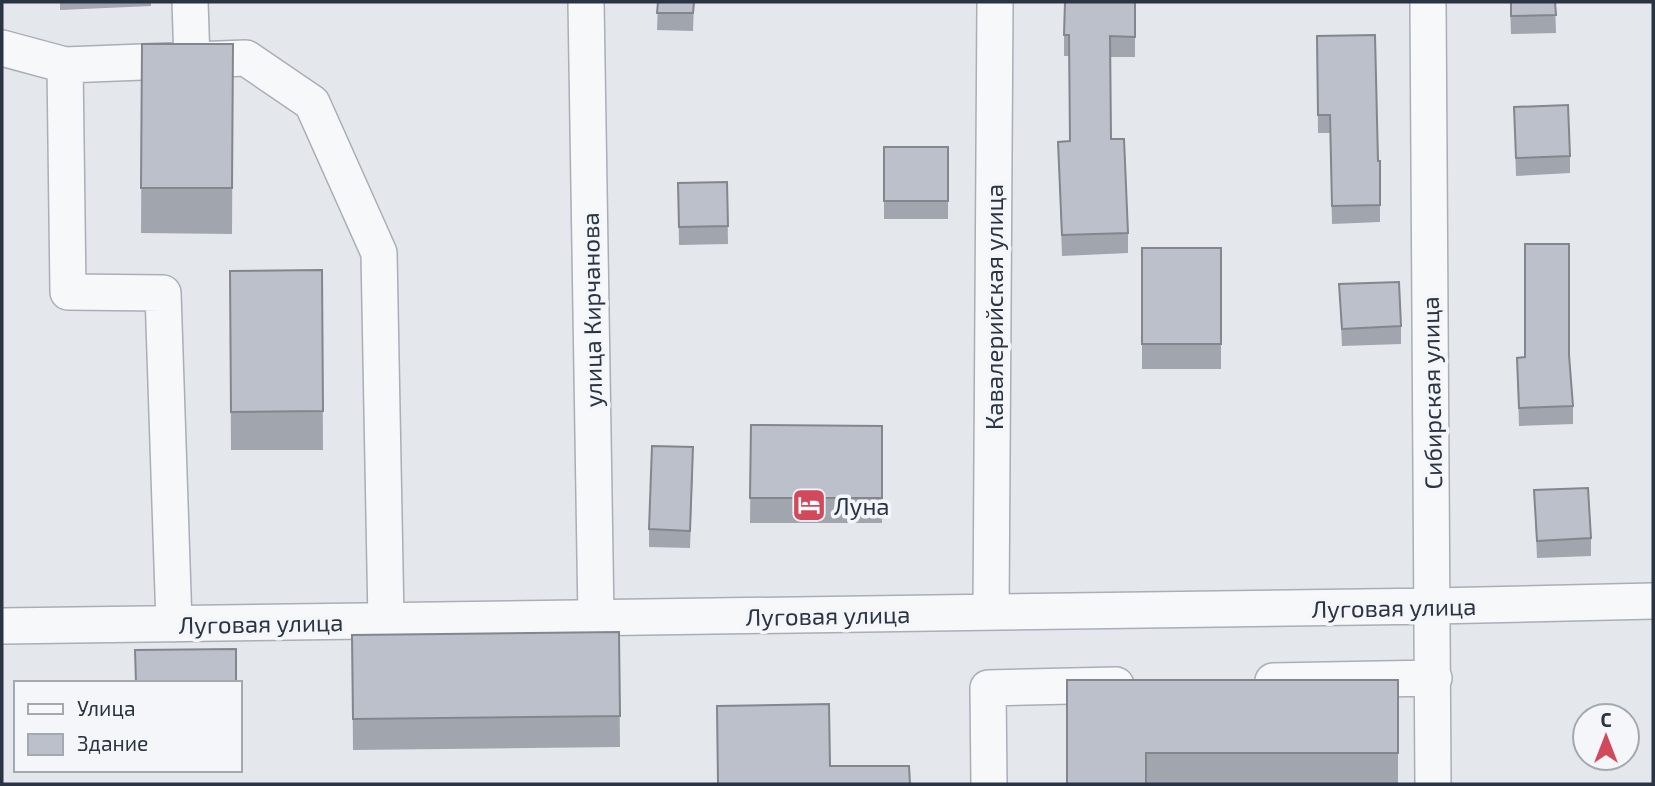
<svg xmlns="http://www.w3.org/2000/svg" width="1655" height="786" viewBox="0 0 1655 786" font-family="'Exo 2',sans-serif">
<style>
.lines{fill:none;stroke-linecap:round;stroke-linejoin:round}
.minor-casing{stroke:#a9aeb7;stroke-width:38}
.minor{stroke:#f7f8fa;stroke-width:35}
.wall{fill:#a1a5ae}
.building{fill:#bbc0ca;stroke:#83868d;stroke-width:2}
.labels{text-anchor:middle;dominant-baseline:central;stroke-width:7;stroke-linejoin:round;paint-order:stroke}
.street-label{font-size:24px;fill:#2b3445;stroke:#f4f6f9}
.poi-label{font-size:24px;fill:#2b3445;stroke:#f4f6f9;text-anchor:start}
</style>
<rect width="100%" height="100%" fill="#e4e7ec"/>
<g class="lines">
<g class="minor-casing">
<path id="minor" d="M190,2L192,61
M586,2L596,619
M1428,2L1433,784
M2,48L65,65L246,58L312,103L379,253L386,621
M65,65L68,292L163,293L174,624
M991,612L995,2
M2,626L1434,606L1653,601
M1273,681L1434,678
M989,784L988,688L1116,685"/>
</g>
<use href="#minor" class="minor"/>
</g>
<path class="wall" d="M60,2H151V6L60,10Z
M658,2H694L693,31L657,30Z
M1135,2V57H1111V139L1128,233V253L1062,256L1058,142L1070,141L1069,56H1064V35Z
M1510,2H1555L1556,33L1511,34Z
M1317,36L1378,161H1380V222L1332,224L1330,133H1318Z
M142,44H233L232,234L141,233Z
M1514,107L1570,156V173L1516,176Z
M884,147H948V219H884Z
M727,182L728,244L679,245L678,183Z
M1142,248H1221V369H1142Z
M322,270L323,450H231L230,271Z
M1339,284L1401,326V344L1342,346Z
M1569,356L1573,406V424L1519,426L1517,358Z
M751,425L882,426V523H750Z
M693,465L690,548L649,547V529Z
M1534,490L1591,538V556L1537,558Z
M619,632L620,747L353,750L352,635Z
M1067,680H1398V784H1067Z"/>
<path class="building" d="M658,2H694L693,13H657Z
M1065,2H1135V37L1110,36L1111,139H1124L1128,233L1062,235L1058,142L1070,141L1069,35H1064Z
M1511,2H1555L1556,15L1511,16Z
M1375,35L1378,161H1380V205L1332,206L1330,115H1318L1317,36Z
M142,44H233L232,188H141Z
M1568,105L1570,156L1516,158L1514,107Z
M884,147H948V201H884Z
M727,182L728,226L679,227L678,183Z
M1525,244H1569V355L1573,406L1519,408L1517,358L1525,357Z
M1142,248H1221V344H1142Z
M322,270L323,411L231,412L230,271Z
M1399,282L1401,326L1342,329L1339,284Z
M751,425L882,426V498H750Z
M652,446L693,447L690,531L649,529Z
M1588,488L1591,538L1537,541L1534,490Z
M619,632L620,716L353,719L352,635Z
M236,649V683H136L135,650Z
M1067,680H1398V753H1146V784H1067Z
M829,704L830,766H909L910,784H718L717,706Z"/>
<defs>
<g id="hotel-square" transform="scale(1.75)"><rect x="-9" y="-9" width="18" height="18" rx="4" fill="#d1495b" stroke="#f4f6f9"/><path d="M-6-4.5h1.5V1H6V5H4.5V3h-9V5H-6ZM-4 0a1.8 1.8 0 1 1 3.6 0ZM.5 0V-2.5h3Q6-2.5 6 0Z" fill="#fff"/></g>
</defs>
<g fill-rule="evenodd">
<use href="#hotel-square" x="809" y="505"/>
</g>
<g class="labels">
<g class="street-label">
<text transform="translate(993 307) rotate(-90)">Кавалерийская улица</text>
<text transform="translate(591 310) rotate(-91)">улица Кирчанова</text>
<text transform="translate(1431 393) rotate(-91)">Сибирская улица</text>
<text transform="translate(1394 607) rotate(-1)">Луговая улица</text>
<text transform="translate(828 615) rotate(-1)">Луговая улица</text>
<text transform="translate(261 623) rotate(-1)">Луговая улица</text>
</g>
<g class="poi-label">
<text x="834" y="505">Луна</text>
</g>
</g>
<rect width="1655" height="786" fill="none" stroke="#2b3445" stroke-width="7"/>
<rect x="14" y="681" width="228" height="91" fill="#f4f6f9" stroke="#a4a8b1" stroke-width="2"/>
<rect x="28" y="704" width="35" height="10" fill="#f7f8fa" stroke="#a4a8b1" stroke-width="2"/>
<text x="77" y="716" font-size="21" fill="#2b3445">Улица</text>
<rect x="28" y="734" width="35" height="21" fill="#bbc0ca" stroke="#a4a8b1" stroke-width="2"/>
<text x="77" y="751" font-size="21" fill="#2b3445">Здание</text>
<g transform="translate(1606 737)"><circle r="33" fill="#f4f6f9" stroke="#a4a8b1" stroke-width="2"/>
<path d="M0-5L12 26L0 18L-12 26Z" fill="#d1495b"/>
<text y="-10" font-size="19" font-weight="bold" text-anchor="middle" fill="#2b3445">С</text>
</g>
</svg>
